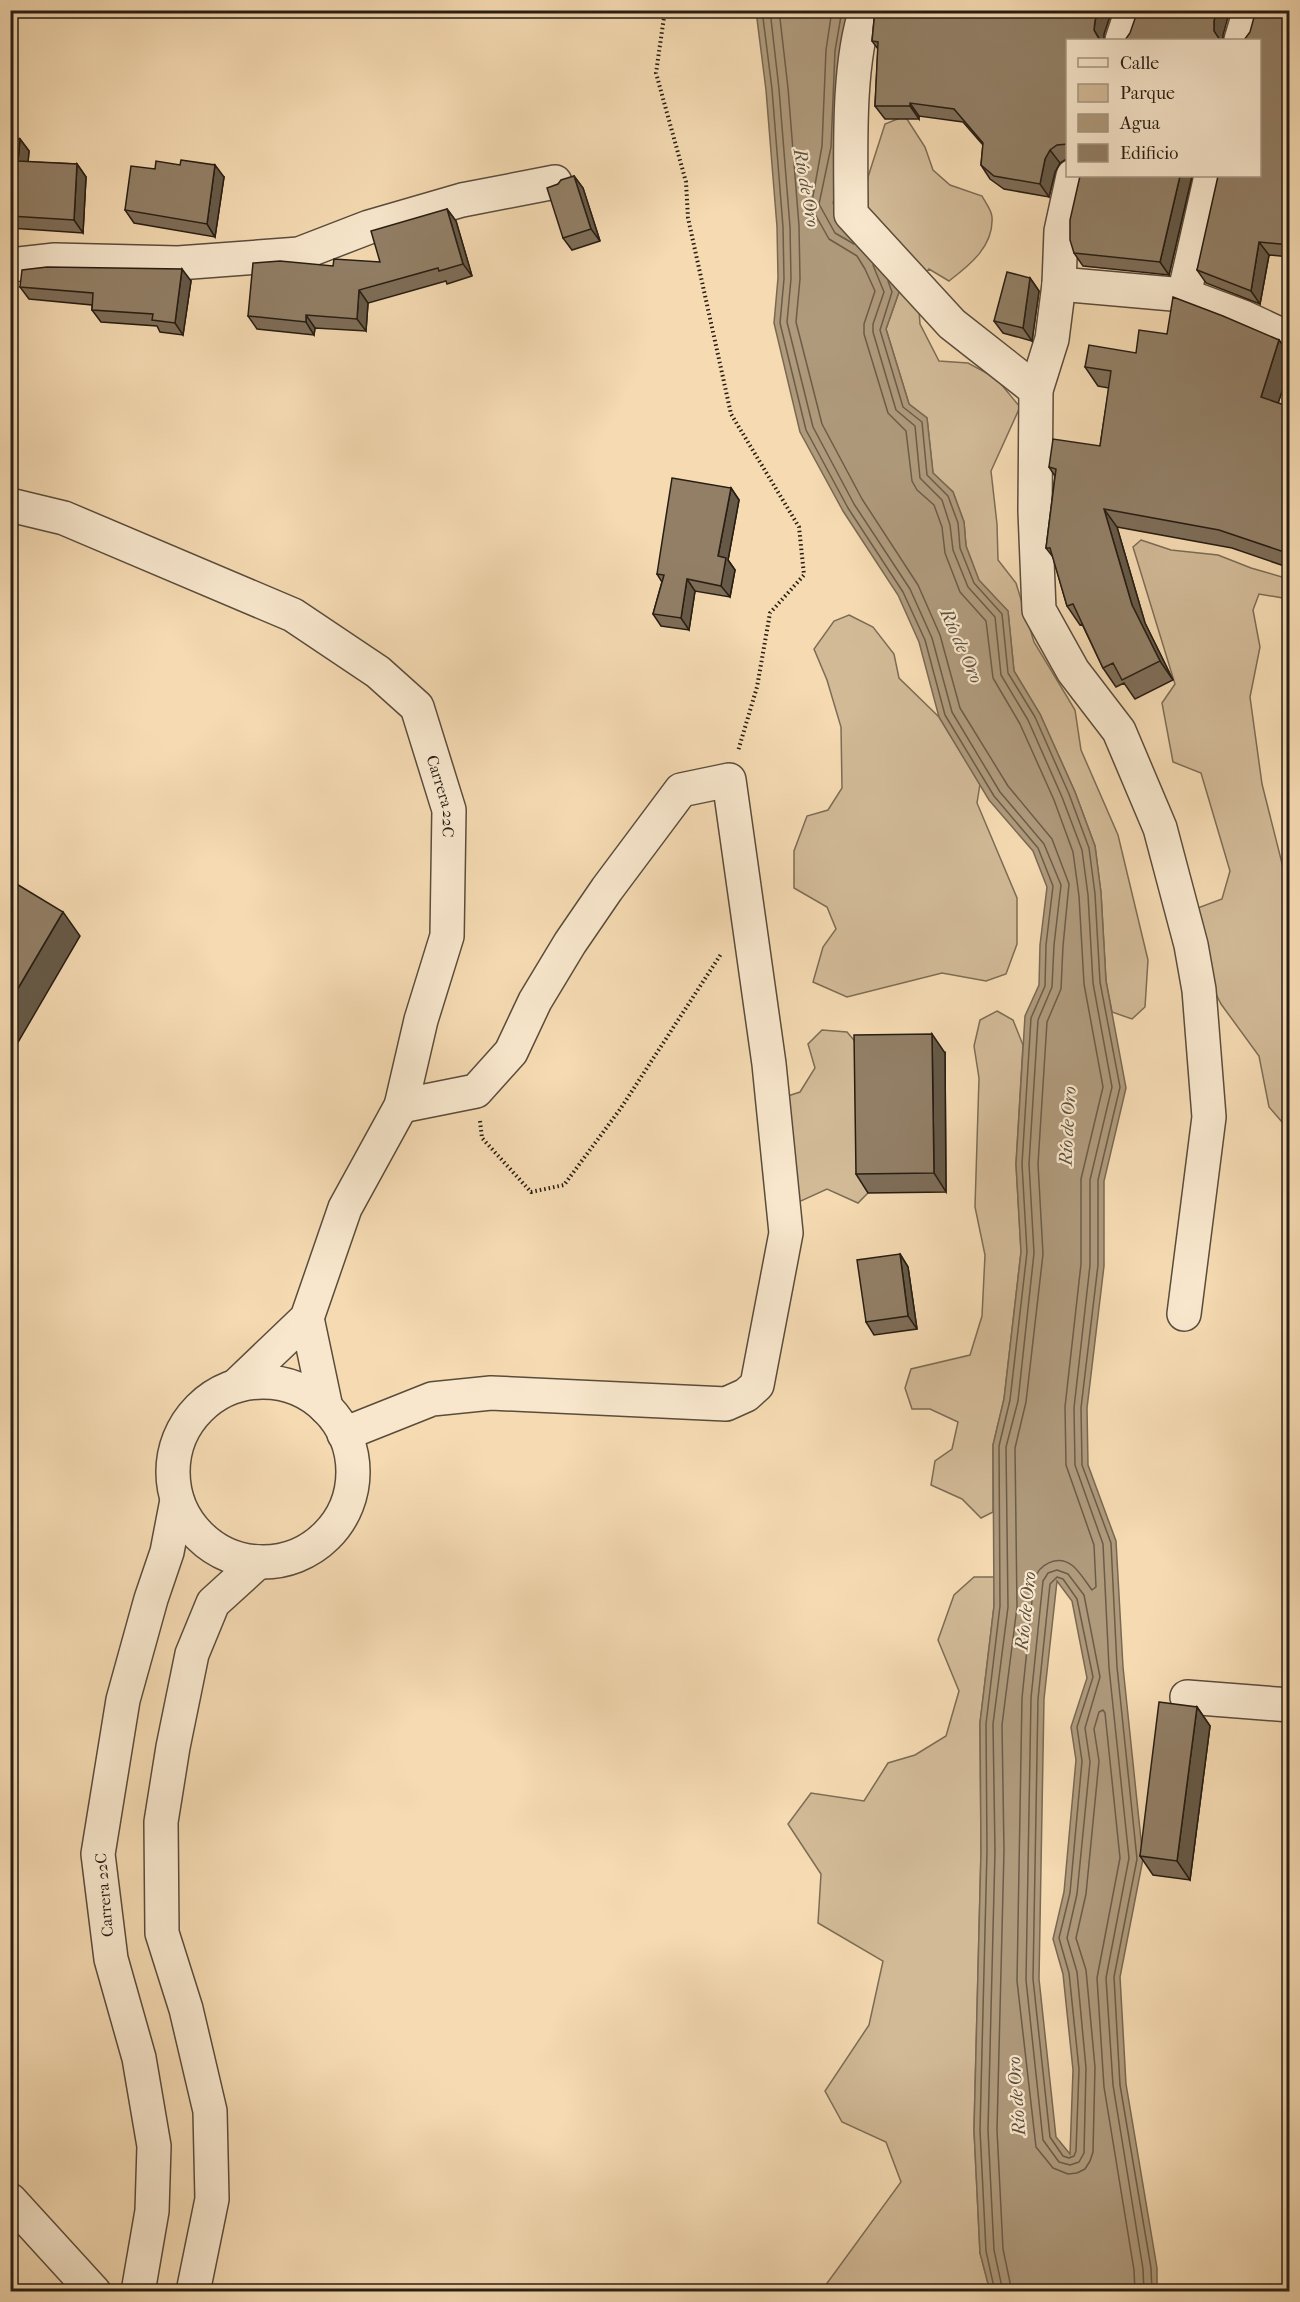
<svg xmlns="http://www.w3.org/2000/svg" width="1300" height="2302" viewBox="0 0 1300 2302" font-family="'IM FELL French Canon',serif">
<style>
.green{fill:#d2ba97;stroke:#7c6c55;stroke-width:1.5}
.water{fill:#af9a7c;stroke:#796852;stroke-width:1.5;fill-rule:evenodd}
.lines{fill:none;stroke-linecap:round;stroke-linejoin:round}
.shore{stroke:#6b5c48;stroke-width:1.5}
.minor-casing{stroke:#5a4c3b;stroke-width:36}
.path{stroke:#271d13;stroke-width:4;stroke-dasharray:1.5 3;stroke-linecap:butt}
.minor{stroke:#f8e7cd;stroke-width:33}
.wall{fill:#7e6d58;stroke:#271d13;stroke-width:1.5}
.shaded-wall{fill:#665947;stroke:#271d13;stroke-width:1.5}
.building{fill:#927f66;stroke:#271d13;stroke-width:1.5}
.labels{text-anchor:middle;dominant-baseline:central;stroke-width:4.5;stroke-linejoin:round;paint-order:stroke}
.street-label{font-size:16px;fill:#271d13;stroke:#f8e7cd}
.water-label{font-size:18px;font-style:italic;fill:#5d4f3d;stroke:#f8e7cd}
</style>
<rect width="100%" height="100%" fill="#f5dab2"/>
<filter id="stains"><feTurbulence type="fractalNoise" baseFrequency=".00333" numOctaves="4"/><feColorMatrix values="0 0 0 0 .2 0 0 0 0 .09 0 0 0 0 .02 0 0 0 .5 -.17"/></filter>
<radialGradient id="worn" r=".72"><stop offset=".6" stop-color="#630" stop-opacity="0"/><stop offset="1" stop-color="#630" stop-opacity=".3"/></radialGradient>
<path class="green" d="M905,116L925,147L933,170L950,185L982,196C985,202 992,211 992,217C994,246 970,265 949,281L929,269L917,284L920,324L939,361L968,363L996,378L1020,407L991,471L997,524L998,560L1016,583L1034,642L1075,710L1081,750L1118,835L1148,960L1145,1007L1132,1019L1112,1012L1106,981L1101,893L1095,846L1075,792L1040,714L1014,671L1008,611L979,581L966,546L964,522L953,492L933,473L927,418L909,404L886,329L899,292L865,204L868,177L885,124Z
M1141,540L1171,550L1218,555L1251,568L1289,579V599L1259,594L1253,610L1260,647L1250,697L1262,784L1289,891V1130L1269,1107L1259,1056L1221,1004L1192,947L1195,909L1222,899L1230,871L1201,773L1173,762L1162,703L1175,684L1133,547Z
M849,615L873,627L894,654L899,678L939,717L980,784L977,803L1017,898V944L1006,974L986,981L942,973L847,997L813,982L823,947L836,929L827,907L794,888V851L807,816L828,810L842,788L841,727L827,680L814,649L834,621Z
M997,1011L1013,1020L1023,1045L1016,1164L1021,1252L1004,1399L993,1445V1512L981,1518L962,1499L931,1485L935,1461L952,1449L958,1422L930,1409H912L905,1388L911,1369L970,1355L982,1316L985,1255L975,1207L979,1078L974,1046L980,1020Z
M822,1030L847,1032L866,1054L868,1193L858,1203L827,1189L801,1201L776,1184L769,1102L800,1092L815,1068L808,1044Z
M974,1577H994V1606L980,1723L981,1851L974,2130L980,2253L990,2291H825V2286L901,2182L886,2142L842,2122L825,2091L869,2025L883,1961L818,1923L821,1874L788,1824L811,1793L864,1801L888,1763L915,1755L946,1736L959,1691L938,1640L954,1595Z"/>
<path class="water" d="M756,11H855L839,182L833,203L845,224L885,258L899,292L886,329L909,404L927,418L933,473L953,492L964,522L966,546L979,580L1008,611L1014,671L1040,714L1075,792L1095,846L1101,893L1106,981L1126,1088L1104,1181V1266L1087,1408L1088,1465L1116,1541L1123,1667L1143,1859L1120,1977L1126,2084L1157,2268V2291H990L980,2253L974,2130L981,1851L980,1723L994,1606L993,1445L1004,1399L1021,1252L1016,1164L1025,1016L1039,985L1040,945L1047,887L1033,851L989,800L939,717L919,642L898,595L843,511L800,432L774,323L778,278L777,227L766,90ZM1057,1581L1072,1601L1087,1678L1071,1727L1076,1760L1064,1892L1053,1939L1063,1974L1073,2070L1070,2154L1056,2137L1039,1979L1044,1699Z"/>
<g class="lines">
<path class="shore" d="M762,10L772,89L783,227L784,279L780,323L806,430L848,508L903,592L925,640L945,715L994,796L1038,848L1053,886L1046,945L1045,986L1031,1018L1022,1164L1027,1252L1010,1400L999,1446L1000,1606L986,1724L987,1851L980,2130L986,2251L995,2292
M770,10L779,89L790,227L791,279L787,322L813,427L854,504L910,589L932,638L952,712L1000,792L1044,844L1061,885L1054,945L1052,987L1038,1020L1029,1164L1034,1253L1018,1401L1006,1447L1008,1607L993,1724L995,1851L988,2130L994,2250L1003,2292
M779,10L788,88L799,226L800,279L796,322L822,424L862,499L918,585L940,635L960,708L1008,786L1052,839L1069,884L1063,946L1061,989L1047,1022L1038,1164L1043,1254L1026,1402L1015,1448L1017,1607L1002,1725L1004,1851L997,2130L1003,2249L1012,2292
M832,10L826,50L822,146L811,207L829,239L857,256L865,269L875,291L864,324V334L888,413L906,431L912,481L917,490L934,505L942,527L945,553L960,592L986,621L993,678L1020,724L1054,800L1073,852L1079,896L1084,984L1103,1087L1081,1179V1264L1065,1407L1066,1465L1094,1545L1096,1587L1092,1590C1086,1582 1080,1572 1073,1566C1058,1554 1038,1564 1034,1581L1022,1698L1017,1981L1036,2147L1053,2168L1068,2174L1077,2173L1085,2169L1090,2161L1093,2152L1095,2067L1086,1970L1076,1938L1086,1894L1099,1761L1094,1729L1099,1712L1103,1710L1105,1713L1120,1858L1097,1978L1104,2087L1134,2270L1135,2292
M842,10L835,51L831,147L819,204L835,233L854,244
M873,265L884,292L873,324V332L896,410L915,426L920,478L942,500L950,525L953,550L968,587L995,617L1001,675L1028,720L1062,797L1082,850L1088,895L1093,983L1112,1087L1090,1180V1265L1074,1408L1075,1465L1103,1544L1109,1668L1129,1858L1106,1978L1113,2085L1143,2269L1144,2292
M888,281L892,292L880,330L903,407L922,422L927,475L948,496L958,523L960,548L974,583L1002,614L1008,673L1035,717L1069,794L1089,848L1095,894L1100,982L1120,1087L1098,1180V1265L1081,1408L1082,1465L1111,1543L1117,1667L1137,1859L1114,1977L1120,2085L1151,2268L1152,2292
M1057,1570L1068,1574L1084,1595L1100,1677L1085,1728L1090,1762L1077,1894L1067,1938L1077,1972L1086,2068L1084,2153L1079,2162L1070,2165L1059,2162L1043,2140L1026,1980L1031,1698L1043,1581L1048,1573Z
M1057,1577L1063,1579L1077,1599L1093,1677L1077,1727L1082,1761L1070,1893L1059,1938L1069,1973L1079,2069L1076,2151L1074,2156L1069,2158L1063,2156L1050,2137L1033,1979L1038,1699L1050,1584Z"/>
<g class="minor-casing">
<g id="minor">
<path d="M866,10C847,68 851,153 851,214L952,324L1036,390"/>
<path d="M1122,40L1132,10"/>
<path d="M1241,40L1250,10"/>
<path d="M1073,176L1061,231L1059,284L1052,339L1036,390L1035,511L1039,610L1073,671L1119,731L1160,828L1191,945L1199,990L1209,1117L1184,1314"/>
<path d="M10,265L55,260L178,263L299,254L369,227L462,200L555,182"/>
<path d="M1059,284L1184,295L1243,317L1290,339"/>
<path d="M1184,295L1211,176"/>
<path id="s1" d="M10,505L64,518L293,615L378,672L417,707L449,810L447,936L421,1020L401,1106L345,1208L307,1318L238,1384"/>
<path d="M307,1318L326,1408"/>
<circle cx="263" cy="1472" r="90"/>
<path d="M344,1434L432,1399L491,1393L726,1404L746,1395L757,1385L786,1233L769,1064L729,780L681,790L607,889L570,943L535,1001L511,1052L476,1091L401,1106"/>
<path d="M1187,1697L1290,1705"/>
<path d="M10,2200L94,2292"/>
<path d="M138,2292L152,2211L154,2146L139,2058L111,1959L98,1854L123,1700L151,1599L167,1552L177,1500"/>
<path d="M193,2292L212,2199L210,2111L186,2009L162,1933L161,1822L173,1747L192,1654L213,1603L258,1562"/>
</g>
</g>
<path class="path" d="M665,10L656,73L686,182L688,218L731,414L799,527L804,575L770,613L757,687L738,751
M480,1121L482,1138L531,1192L564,1185L621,1108L721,954"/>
<use href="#minor" class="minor"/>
</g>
<path class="wall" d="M875,10H1112L1104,34L1068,40V158L1060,163L1055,172L1049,197L1004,189L990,179L981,165L983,145L963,122L919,116V119H885L875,106L878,49L872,41Z
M1290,10V257L1269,255L1260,304L1206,283L1197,270Z
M10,138L20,139L29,151L28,162L77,164L86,177L83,233L10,228Z
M574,176L583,188L600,241L572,250L563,238L558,184Z
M1192,176L1169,275L1083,266L1074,253Z
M224,177L215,237L134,223L125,210Z
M447,209L456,221L472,276L447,284L446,281L368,303L366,331L315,328L314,335L257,329L248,316L333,266L380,262Z
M1030,278L1039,291L1032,341L1003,333L994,321Z
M191,281L183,335L160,332L157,326L101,322L92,310V305L29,299L20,287Z
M1167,334L1279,340L1290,355V368L1278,403L1290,407V568L1232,548L1117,527L1145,623L1173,680L1135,699L1124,683L1116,687L1103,668L1082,624L1080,625L1067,606L1053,557L1046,548L1055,476L1049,467L1100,446L1109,388L1098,386L1085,367L1136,353Z
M731,488L739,500L728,560L735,570L730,597L695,591L689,630L661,626L653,614L662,582L657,574Z
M945,1053L946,1192L868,1193L856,1174Z
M900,1254L908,1267L917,1329L874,1335L866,1322Z
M1197,1707L1210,1726L1190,1880L1153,1875L1140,1856Z"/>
<path class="shaded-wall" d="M1098,10H1112L1104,34V40H1100L1094,30L1095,21Z
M1217,10H1230L1223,35V40H1219L1214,31V21Z
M910,103L919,116V119L910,106Z
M20,139L29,151L27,174L18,161Z
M1050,150L1060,163L1055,172L1049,197L1040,184L1045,159Z
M77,164L86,177L83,233L74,220Z
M215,165L224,177L215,237L207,224Z
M574,176L583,188L600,241L591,229Z
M1180,176H1192L1169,275L1160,262Z
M447,209L456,221L472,276L463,264Z
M1259,242L1269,255L1260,304L1251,291Z
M182,269L191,281L183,335L175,323Z
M1030,278L1039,291L1032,341L1023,328Z
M359,290L368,303L366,331L357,319Z
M306,315L315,328L314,335L306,322Z
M1279,340L1290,355V368L1274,415L1261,397Z
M731,488L739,500L728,560L735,570L730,597L721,586L718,556Z
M1104,509L1117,527L1145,623L1173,680L1160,661L1132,605Z
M687,579L695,591L689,630L681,618Z
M63,912L80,936L10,1056V1002Z
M932,1034L945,1053L946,1192L934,1173Z
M900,1254L908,1267L917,1329L908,1316Z
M1197,1707L1210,1726L1190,1880L1177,1861Z"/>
<path class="building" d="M875,10H1098L1095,21L1094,30L1099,39L1101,40H1068V144L1057,145L1050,150L1045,159L1040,184L994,176L981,165L983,143L954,109L910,103V106H875L878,42L872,41Z
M1138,10H1217L1214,21V31L1220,40H1125L1130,33Z
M1256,10H1290V245L1259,242L1251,291L1197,270L1218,176H1260V40H1244L1250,32Z
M10,138L20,139L18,161L77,164L74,220L10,216Z
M181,160L215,165L207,224L125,210L131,166L155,169L156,161L180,165Z
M574,176L591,229L563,238L547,188L558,184L561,180Z
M1080,176H1180L1160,262L1074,253L1070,240V220Z
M447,209L463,264L439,271L438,268L359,290L357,319L306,315V322L248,316L253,263L280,261L333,266L334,259L380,262L371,231Z
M47,267L182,269L175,323L152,320L153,314L92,310L93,293L20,287L22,270Z
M1007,272L1030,278L1023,328L994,321Z
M1173,297L1223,316L1279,340L1261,397L1290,407V554L1219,530L1104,509L1132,605L1160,661L1122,680L1113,663L1103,668L1073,604L1067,606L1050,548H1046L1056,469L1049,467L1053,439L1100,446L1111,371L1085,367L1089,345L1136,353L1139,330L1167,334Z
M672,478L731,488L718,556L726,558L721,586L687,579L681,618L653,614L664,575L657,574Z
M10,880L63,912L10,1002Z
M932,1034L934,1173L856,1174L854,1035Z
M900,1254L908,1316L866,1322L857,1260Z
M1159,1702L1197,1707L1177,1861L1140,1856Z"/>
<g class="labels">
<g class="street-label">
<text stroke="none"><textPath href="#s1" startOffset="552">Carrera 22C</textPath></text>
<text transform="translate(104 1895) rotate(-95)">Carrera 22C</text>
</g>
<g class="water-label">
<text transform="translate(806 188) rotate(80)">Río de Oro</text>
<text transform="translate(961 646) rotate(66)">Río de Oro</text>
<text transform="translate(1068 1126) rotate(-87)">Río de Oro</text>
<text transform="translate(1026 1611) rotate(-84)">Río de Oro</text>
<text transform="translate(1017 2096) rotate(-94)">Río de Oro</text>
</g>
</g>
<rect width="1300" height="2302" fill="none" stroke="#f5dab2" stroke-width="36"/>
<rect x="12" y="12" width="1276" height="2278" fill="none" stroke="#271d13" stroke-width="3"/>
<rect x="18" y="18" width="1264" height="2266" fill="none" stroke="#271d13" stroke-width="1.5"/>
<rect x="1066" y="39" width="195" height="138" fill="#f8e7cd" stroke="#a49683" stroke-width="1.5"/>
<rect x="1078" y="58" width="30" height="9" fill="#f8e7cd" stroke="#a49683" stroke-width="1.5"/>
<text x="1120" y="69" font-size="18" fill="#271d13">Calle</text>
<rect x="1078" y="84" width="30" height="18" fill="#d2ba97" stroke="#a49683" stroke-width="1.5"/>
<text x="1120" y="99" font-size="18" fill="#271d13">Parque</text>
<rect x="1078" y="114" width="30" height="18" fill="#af9a7c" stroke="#a49683" stroke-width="1.5"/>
<text x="1120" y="129" font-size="18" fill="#271d13">Agua</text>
<rect x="1078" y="144" width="30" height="18" fill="#927f66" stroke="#a49683" stroke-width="1.5"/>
<text x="1120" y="159" font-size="18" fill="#271d13">Edificio</text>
<rect width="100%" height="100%" filter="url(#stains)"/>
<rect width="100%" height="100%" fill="url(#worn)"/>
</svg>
